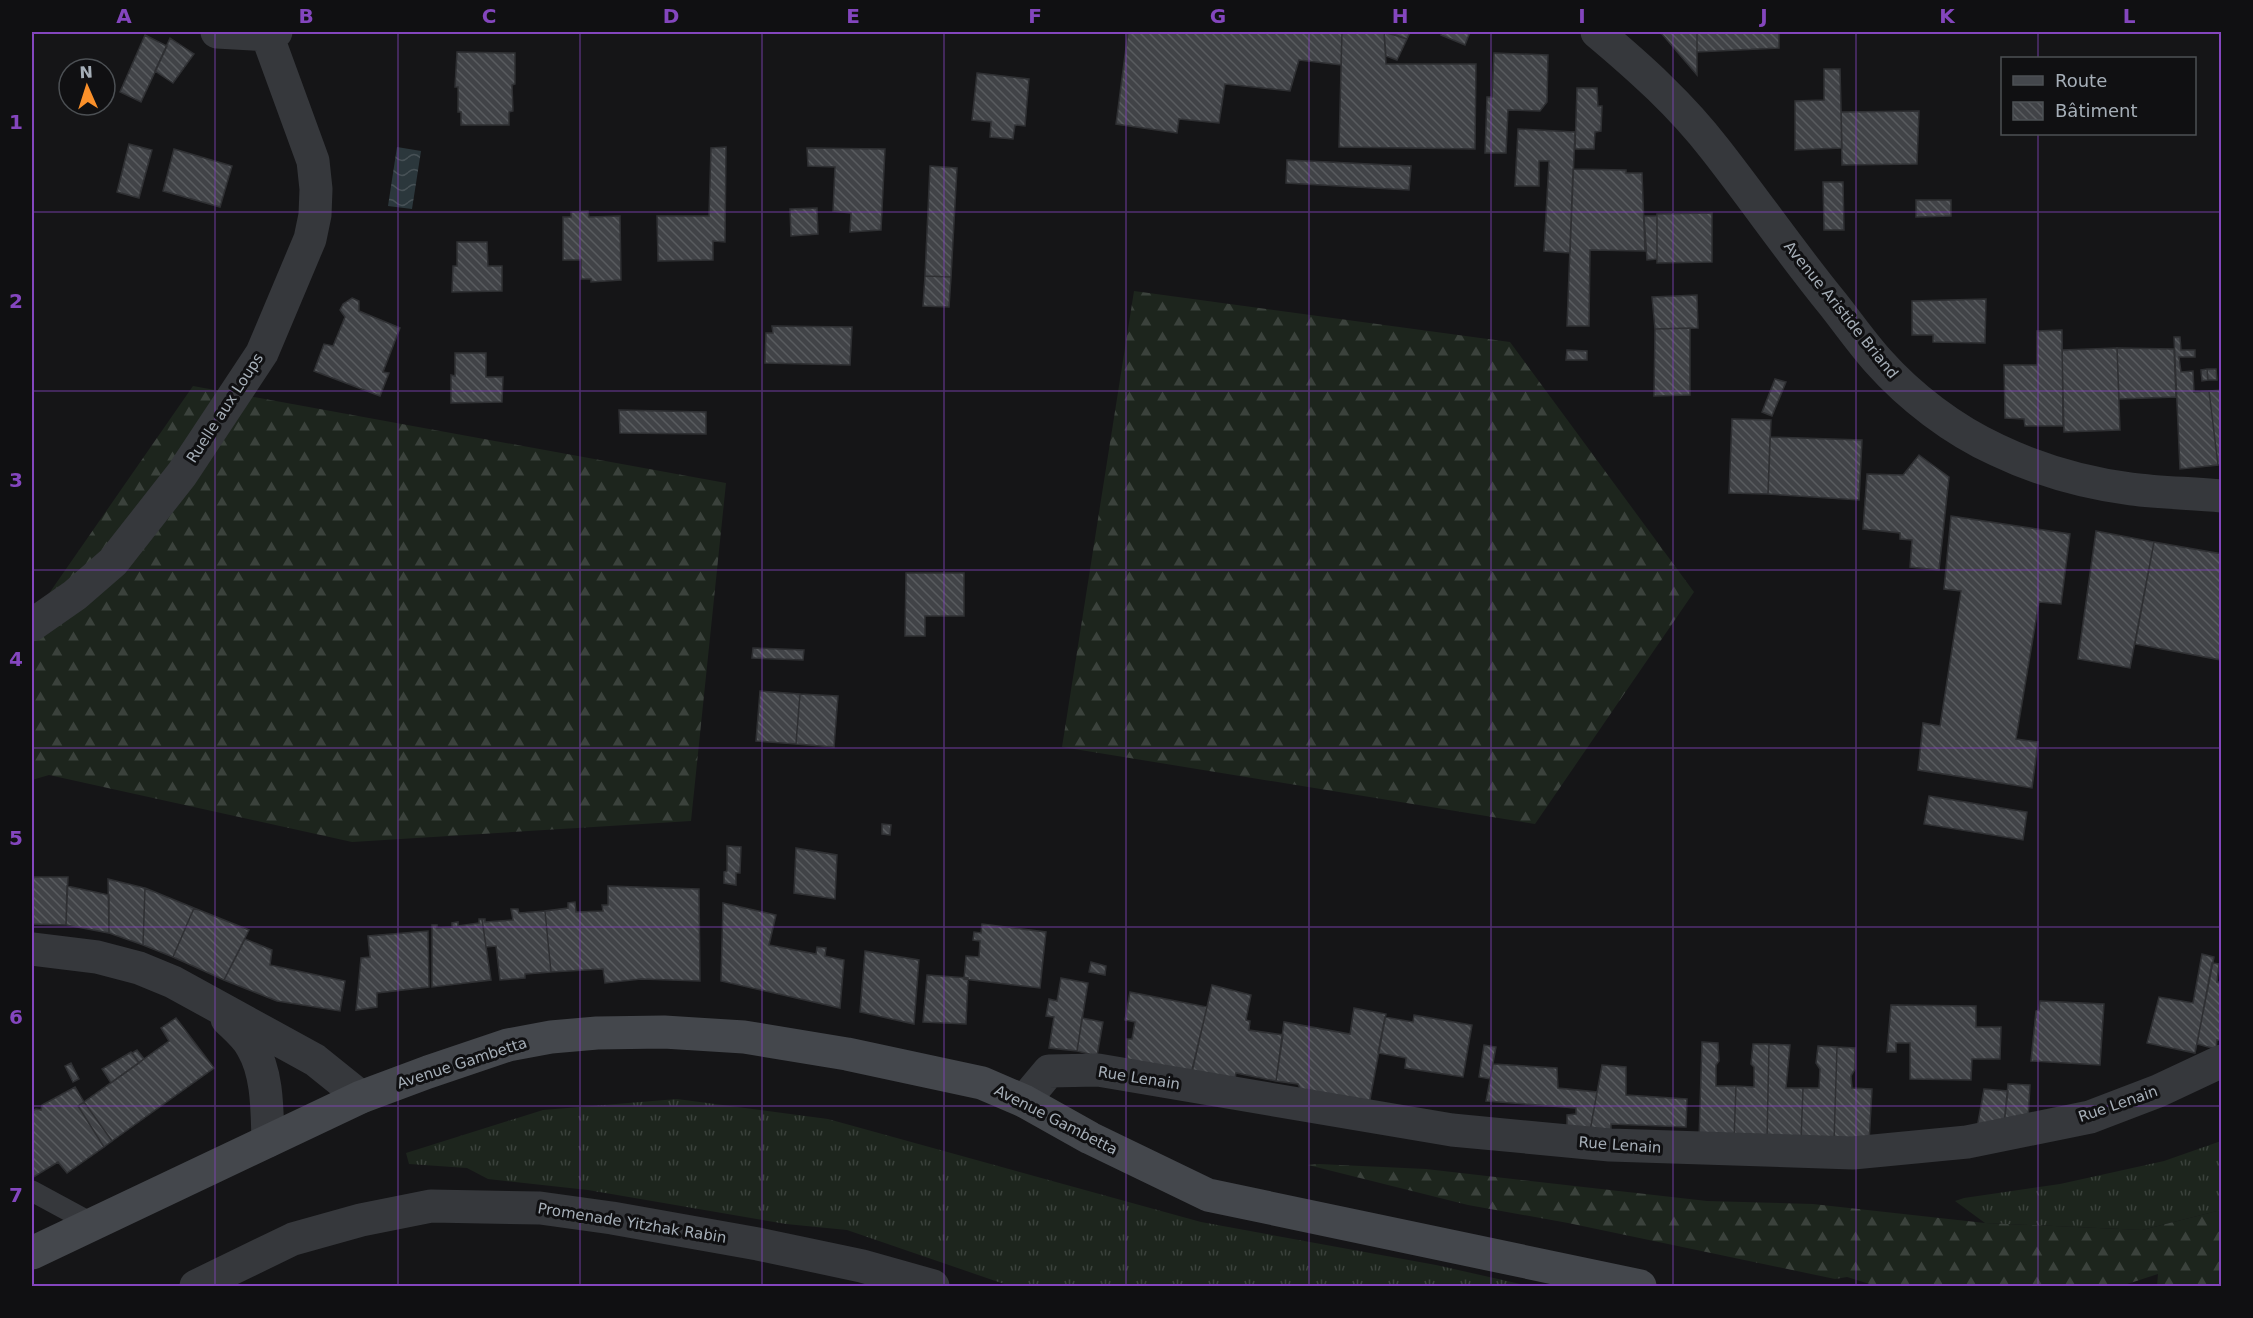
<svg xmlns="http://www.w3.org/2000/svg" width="2253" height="1318" viewBox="0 0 2253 1318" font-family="'DejaVu Sans',sans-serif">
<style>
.grass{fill:url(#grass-tufts)}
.forest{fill:url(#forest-firs)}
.water{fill:url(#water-waves)}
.building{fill:url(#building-back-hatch);stroke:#2f3033;stroke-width:1.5}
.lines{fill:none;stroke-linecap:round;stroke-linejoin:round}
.service{stroke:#36383c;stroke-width:21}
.minor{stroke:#36383c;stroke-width:33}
.tertiary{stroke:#36383c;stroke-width:33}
.secondary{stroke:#44474c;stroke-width:33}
.grid{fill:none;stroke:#8446be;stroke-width:1.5;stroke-opacity:0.55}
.labels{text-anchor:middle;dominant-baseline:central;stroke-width:6;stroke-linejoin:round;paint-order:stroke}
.street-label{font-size:15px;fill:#a6afb8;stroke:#101012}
.neatline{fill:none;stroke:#8446be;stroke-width:2}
.grid-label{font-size:20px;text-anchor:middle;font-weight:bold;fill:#8446be}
</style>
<defs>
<pattern id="grass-tufts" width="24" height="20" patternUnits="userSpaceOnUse" patternTransform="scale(1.5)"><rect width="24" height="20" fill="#1d251d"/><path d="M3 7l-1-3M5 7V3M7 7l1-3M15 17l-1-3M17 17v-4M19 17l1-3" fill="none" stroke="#3b423c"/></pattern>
<pattern id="forest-firs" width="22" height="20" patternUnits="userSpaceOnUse" patternTransform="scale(1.5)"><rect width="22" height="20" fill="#1d251d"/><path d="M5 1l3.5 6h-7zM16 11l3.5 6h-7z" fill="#3b423c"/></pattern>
<pattern id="water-waves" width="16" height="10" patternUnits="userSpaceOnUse" patternTransform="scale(1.5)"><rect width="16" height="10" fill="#2b373c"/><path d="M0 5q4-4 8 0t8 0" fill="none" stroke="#475156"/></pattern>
<pattern id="building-back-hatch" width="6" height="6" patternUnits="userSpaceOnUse" patternTransform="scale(1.5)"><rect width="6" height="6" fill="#414347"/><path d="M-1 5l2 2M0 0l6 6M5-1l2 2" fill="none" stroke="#595c5f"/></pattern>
</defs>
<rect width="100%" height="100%" fill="#151517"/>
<path class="grass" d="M677,1099L828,1119L1201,1222L1436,1265L1529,1286H1010L847,1230L786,1224L588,1190L488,1179L467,1168L409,1164L406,1153L543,1110Z
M2221,1141V1210L2142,1230L1985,1223L1955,1201L1964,1198L2060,1184L2164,1161Z"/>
<path class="forest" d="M1134,291L1510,342L1694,592L1535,824L1062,747Z
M193,386L726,483L691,821L352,842L49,775L32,780V618Z
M1319,1164L1426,1169L1707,1201L1813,1204L1985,1223L2142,1230L2221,1210V1286H2157L2158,1274L2121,1286H1876L1847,1277L1835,1279L1568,1223L1468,1205L1308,1165Z"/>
<path class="water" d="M397,147L421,151L412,209L388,206Z"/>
<path class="building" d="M1128,32H1342L1341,65L1299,60L1290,91L1225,84L1219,123L1179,119L1177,133L1116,124Z
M1342,32H1384L1386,64H1476L1475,149L1339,147Z
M1384,32L1407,39L1397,60L1386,56Z
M1388,32H1410L1407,39Z
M1442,32H1470L1465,45L1441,35Z
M1658,32H1697V75L1662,34Z
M1697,32H1779V48L1697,52Z
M145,35L167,46L141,102L120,92Z
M170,38L194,54L173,83L155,71Z
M457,52L515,53V84L512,85L513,111L509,112V125H461V112H458V87H455Z
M1494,53L1548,55L1547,102L1540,111L1508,110L1506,153H1485L1487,97H1492Z
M1824,69H1840L1842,148L1795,150V101L1824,100Z
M977,73L1029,79L1025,126L1015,125L1013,139L990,137L991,122L972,120Z
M1577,88H1597L1598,106H1602L1601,131L1595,132L1594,149H1575Z
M1919,111L1917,164L1842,165L1841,112Z
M1518,129L1575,132L1570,253L1544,251L1549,161H1539V186H1515Z
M129,144L152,150L139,198L117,192Z
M726,147L725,242L713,241V260L658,261L657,216H709L711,148Z
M807,148L885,149L881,230L850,232L851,213L833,211L835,167L808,166Z
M174,149L232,166L220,207L163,191Z
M1287,160L1411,166L1409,190L1286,183Z
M930,166L957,168L951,277L925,276Z
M1573,169L1626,170V173H1642L1645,251L1590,250L1589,326H1567Z
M1823,182H1843L1844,230H1824Z
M1916,200H1951V216L1916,217Z
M817,208L818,234L791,236L790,209Z
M588,211L589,217L620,216L621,280L591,282V279H581V260H563V217H571V212Z
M1712,213V262L1657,263V214Z
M1644,216H1657V259L1647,260Z
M457,242H487L488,266H502V291L452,292L453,266H457Z
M925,276L951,277L949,307L923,306Z
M1697,295L1698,328L1655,329L1652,297Z
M352,298L359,301V311L400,328L383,372L389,373L380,396L314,371L324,344L333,346L345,317L340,310L343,304Z
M1986,299L1985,343L1933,342V335H1912V301Z
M772,326L852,327L850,365L765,363L766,333H773Z
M1690,328V395L1654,396L1655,329Z
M2062,330L2063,426H2025L2024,419L2005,418L2004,365H2037V331Z
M2174,337H2180L2181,350H2195V357H2179L2181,372L2193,371L2194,392L2209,391L2218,465L2180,469Z
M2117,348L2174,349L2176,397L2119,399Z
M2117,348L2120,430L2064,432L2062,350Z
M1567,350L1587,351V360H1566Z
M455,353H486V377H503L502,402L451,403V375L455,376Z
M2207,369L2208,380L2202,381L2201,370Z
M2207,369H2216L2217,380H2208Z
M1775,379L1786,382L1772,416L1762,412Z
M2222,390V464L2218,465L2209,391Z
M619,410L706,412V434L620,433Z
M1732,419L1771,420L1768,494L1729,493Z
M1770,437L1862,440L1859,500L1768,494Z
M1919,455L1949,477L1939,570L1910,567L1912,540L1900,539V533L1863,529L1867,474L1903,475Z
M1951,516L2070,534L2061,604L2039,602L2016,739L2038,742L2032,788L1918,770L1923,723L1940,726L1961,591L1944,589Z
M2096,531L2154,542L2130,668L2078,659Z
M2154,542L2222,554L2221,660L2135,644Z
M906,573H964V616H925V636H905Z
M753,648L804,650L803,660L752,658Z
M760,691L800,694L796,744L756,741Z
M800,694L838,696L834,747L796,744Z
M1929,796L2027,812L2023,840L1924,824Z
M882,824L891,825L890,835L882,834Z
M727,846L741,847L740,873H736V885L724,883V872L727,871Z
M796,848L837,855L835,899L794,893Z
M32,877H68L66,925L32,924Z
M108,879L145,888L143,945L109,933Z
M67,886L109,895V933L66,925Z
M608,886L699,889L700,981L641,979L605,983L603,969L551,972L545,911L568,908V903L575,902L576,912L603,911L602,905H608Z
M145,888L194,908L173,957L143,945Z
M723,903L776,915L769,945L816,954L817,947L826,948L825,956L844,960L840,1008L721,981Z
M194,908L249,930L224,980L173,957Z
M511,909H518L519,913L545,911L551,972L525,974V978L500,980L496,946L486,947L482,919H485V922L513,920Z
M479,919H482L491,980L432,987V925H437V928L452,927V923L458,922V926L479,923Z
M982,924L1046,932L1040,988L964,979L966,956L979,957L980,941L973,940L974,932L981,933Z
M428,931L429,987L377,993V1007L356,1010L361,958L370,957L368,936Z
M245,939L272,950L270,965L345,981L340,1011L277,1001L224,980Z
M865,951L919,960L914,1024L860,1012Z
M2202,954L2214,957L2195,1053L2147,1043L2159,997L2193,1003Z
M1091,962L1106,966L1105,975L1089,972Z
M2212,963L2219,964L2217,982H2222V1041L2217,1040L2216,1049L2197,1044Z
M927,975L968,978L966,1024L923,1022Z
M1061,978L1088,983L1077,1051L1049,1048L1054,1017L1046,1016L1049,999L1057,1001Z
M1212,985L1251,995L1246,1020L1250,1021L1249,1030L1283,1035L1276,1081L1236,1073L1235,1079L1192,1072Z
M1130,992L1207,1007L1191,1074L1127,1062V1039H1132L1135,1022L1125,1020Z
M2040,1001L2104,1004L2100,1065L2031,1061L2036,1011L2039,1010Z
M1891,1005L1976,1006V1027H2001L2000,1059H1972L1971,1080L1910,1079V1043H1896V1052H1887Z
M1354,1008L1386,1014L1369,1105L1303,1095L1298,1084L1276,1081L1284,1022L1350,1034Z
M1414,1015L1472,1025L1463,1077L1405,1068L1406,1058L1378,1053L1385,1017L1413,1022Z
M176,1018L214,1068L112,1141L84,1102L169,1041L161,1028Z
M1082,1018L1103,1022L1097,1056L1077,1051Z
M1702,1042L1718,1043L1719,1061L1716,1065V1086H1736L1734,1140L1699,1139Z
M1753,1044H1769L1767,1141L1734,1140L1736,1086L1754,1087V1067L1751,1064Z
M1769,1044L1790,1045L1786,1088H1803L1801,1142L1767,1141Z
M1484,1045L1496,1047L1490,1079L1479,1077Z
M1818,1046L1837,1047L1834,1142H1801L1803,1088H1819L1820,1069L1816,1063Z
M1837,1047L1855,1048V1069L1851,1076L1852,1088L1872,1089L1869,1143L1834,1142Z
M137,1050L144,1059L139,1063L132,1053Z
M131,1052L139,1063L111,1083L102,1069Z
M71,1063L79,1079L73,1082L65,1066Z
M1493,1064L1557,1068L1558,1088L1597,1092L1590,1131L1567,1129V1115L1576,1114V1108L1486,1101Z
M1602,1065L1626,1067V1095L1687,1099L1686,1127L1611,1124V1132L1590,1131Z
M2008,1084L2030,1085L2028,1118L2004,1124Z
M75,1087L84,1102L78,1106L104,1147L67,1173L58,1162L32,1178V1111L36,1109L41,1110L42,1105Z
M1984,1089L2008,1091L2004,1124L1977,1128Z
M84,1102L112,1141L104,1147L78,1106Z"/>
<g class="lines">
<path class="service" d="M32,1191L93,1224"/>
<path class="minor" d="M217,32L267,35L276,32
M1597,32C1640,68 1681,105 1715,149C1755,200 1792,254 1833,304C1848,323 1862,343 1878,361C1910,397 1953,430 1997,450C2039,470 2085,483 2131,489C2161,493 2192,493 2222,496
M32,625L75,595L113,562L182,474L262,353L310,239L315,215L316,189L313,161L267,35
M32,949L97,957L139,968L173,982L315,1060L361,1097
M227,1019C235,1027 247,1037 252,1047C268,1074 267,1111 268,1141
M1024,1101L1049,1071L1098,1070L1452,1130L1610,1145L1853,1153L1967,1142L2090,1117L2158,1091L2222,1061"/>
<path class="tertiary" d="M196,1286L293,1239L361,1220L431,1206L540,1208L612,1218L758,1244L862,1266L933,1286"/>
<path class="secondary" d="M32,1253L361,1097L428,1072L508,1045L551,1037L597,1033L664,1032L744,1037L847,1054L982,1083L1024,1101L1090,1138L1208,1195L1640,1286"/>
</g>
<path class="grid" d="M215,32V1286M398,32V1286M580,32V1286M762,32V1286M944,32V1286M1126,32V1286M1309,32V1286M1491,32V1286M1673,32V1286M1856,32V1286M2038,32V58M2038,134V1286M32,212H2222M32,391H2222M32,570H2222M32,748H2222M32,927H2222M32,1106H2222"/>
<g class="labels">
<g class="street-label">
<text transform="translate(1841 310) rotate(51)">Avenue Aristide Briand</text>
<text transform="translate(225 408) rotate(-57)">Ruelle aux Loups</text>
<text transform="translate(462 1063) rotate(-18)">Avenue Gambetta</text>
<text transform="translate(1139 1078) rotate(9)">Rue Lenain</text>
<text transform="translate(2118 1104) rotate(-19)">Rue Lenain</text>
<text transform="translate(1056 1120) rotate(27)">Avenue Gambetta</text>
<text transform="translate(1620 1145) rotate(4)">Rue Lenain</text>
<text transform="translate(632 1223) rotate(9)">Promenade Yitzhak Rabin</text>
</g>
</g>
<rect width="2253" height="1318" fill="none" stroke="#101012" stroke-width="66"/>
<rect x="2001" y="57" width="195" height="78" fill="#101012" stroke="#4c5054" stroke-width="1.5"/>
<rect x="2013" y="76" width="30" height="9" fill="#44474c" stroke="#4c5054" stroke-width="1.5"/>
<text x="2055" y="87" font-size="18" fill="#a6afb8">Route</text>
<rect x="2013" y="102" width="30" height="18" fill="url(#building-back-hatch)" stroke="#4c5054" stroke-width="1.5"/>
<text x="2055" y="117" font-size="18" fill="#a6afb8">Bâtiment</text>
<g transform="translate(87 87) rotate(357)"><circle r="28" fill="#101012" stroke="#4c5054" stroke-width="1.5"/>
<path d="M0-4.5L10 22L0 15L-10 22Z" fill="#fa902a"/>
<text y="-9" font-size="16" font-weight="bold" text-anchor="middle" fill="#a6afb8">N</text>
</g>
<rect x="33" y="33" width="2187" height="1252" class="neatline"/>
<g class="grid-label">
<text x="124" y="23">A</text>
<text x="306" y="23">B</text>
<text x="489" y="23">C</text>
<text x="671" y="23">D</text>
<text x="853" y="23">E</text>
<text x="1035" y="23">F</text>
<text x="1218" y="23">G</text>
<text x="1400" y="23">H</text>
<text x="1582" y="23">I</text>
<text x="1764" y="23">J</text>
<text x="1947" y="23">K</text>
<text x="2129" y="23">L</text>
<text x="16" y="129">1</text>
<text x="16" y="308">2</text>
<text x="16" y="487">3</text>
<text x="16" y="666">4</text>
<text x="16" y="845">5</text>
<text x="16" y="1024">6</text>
<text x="16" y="1202">7</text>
</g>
</svg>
